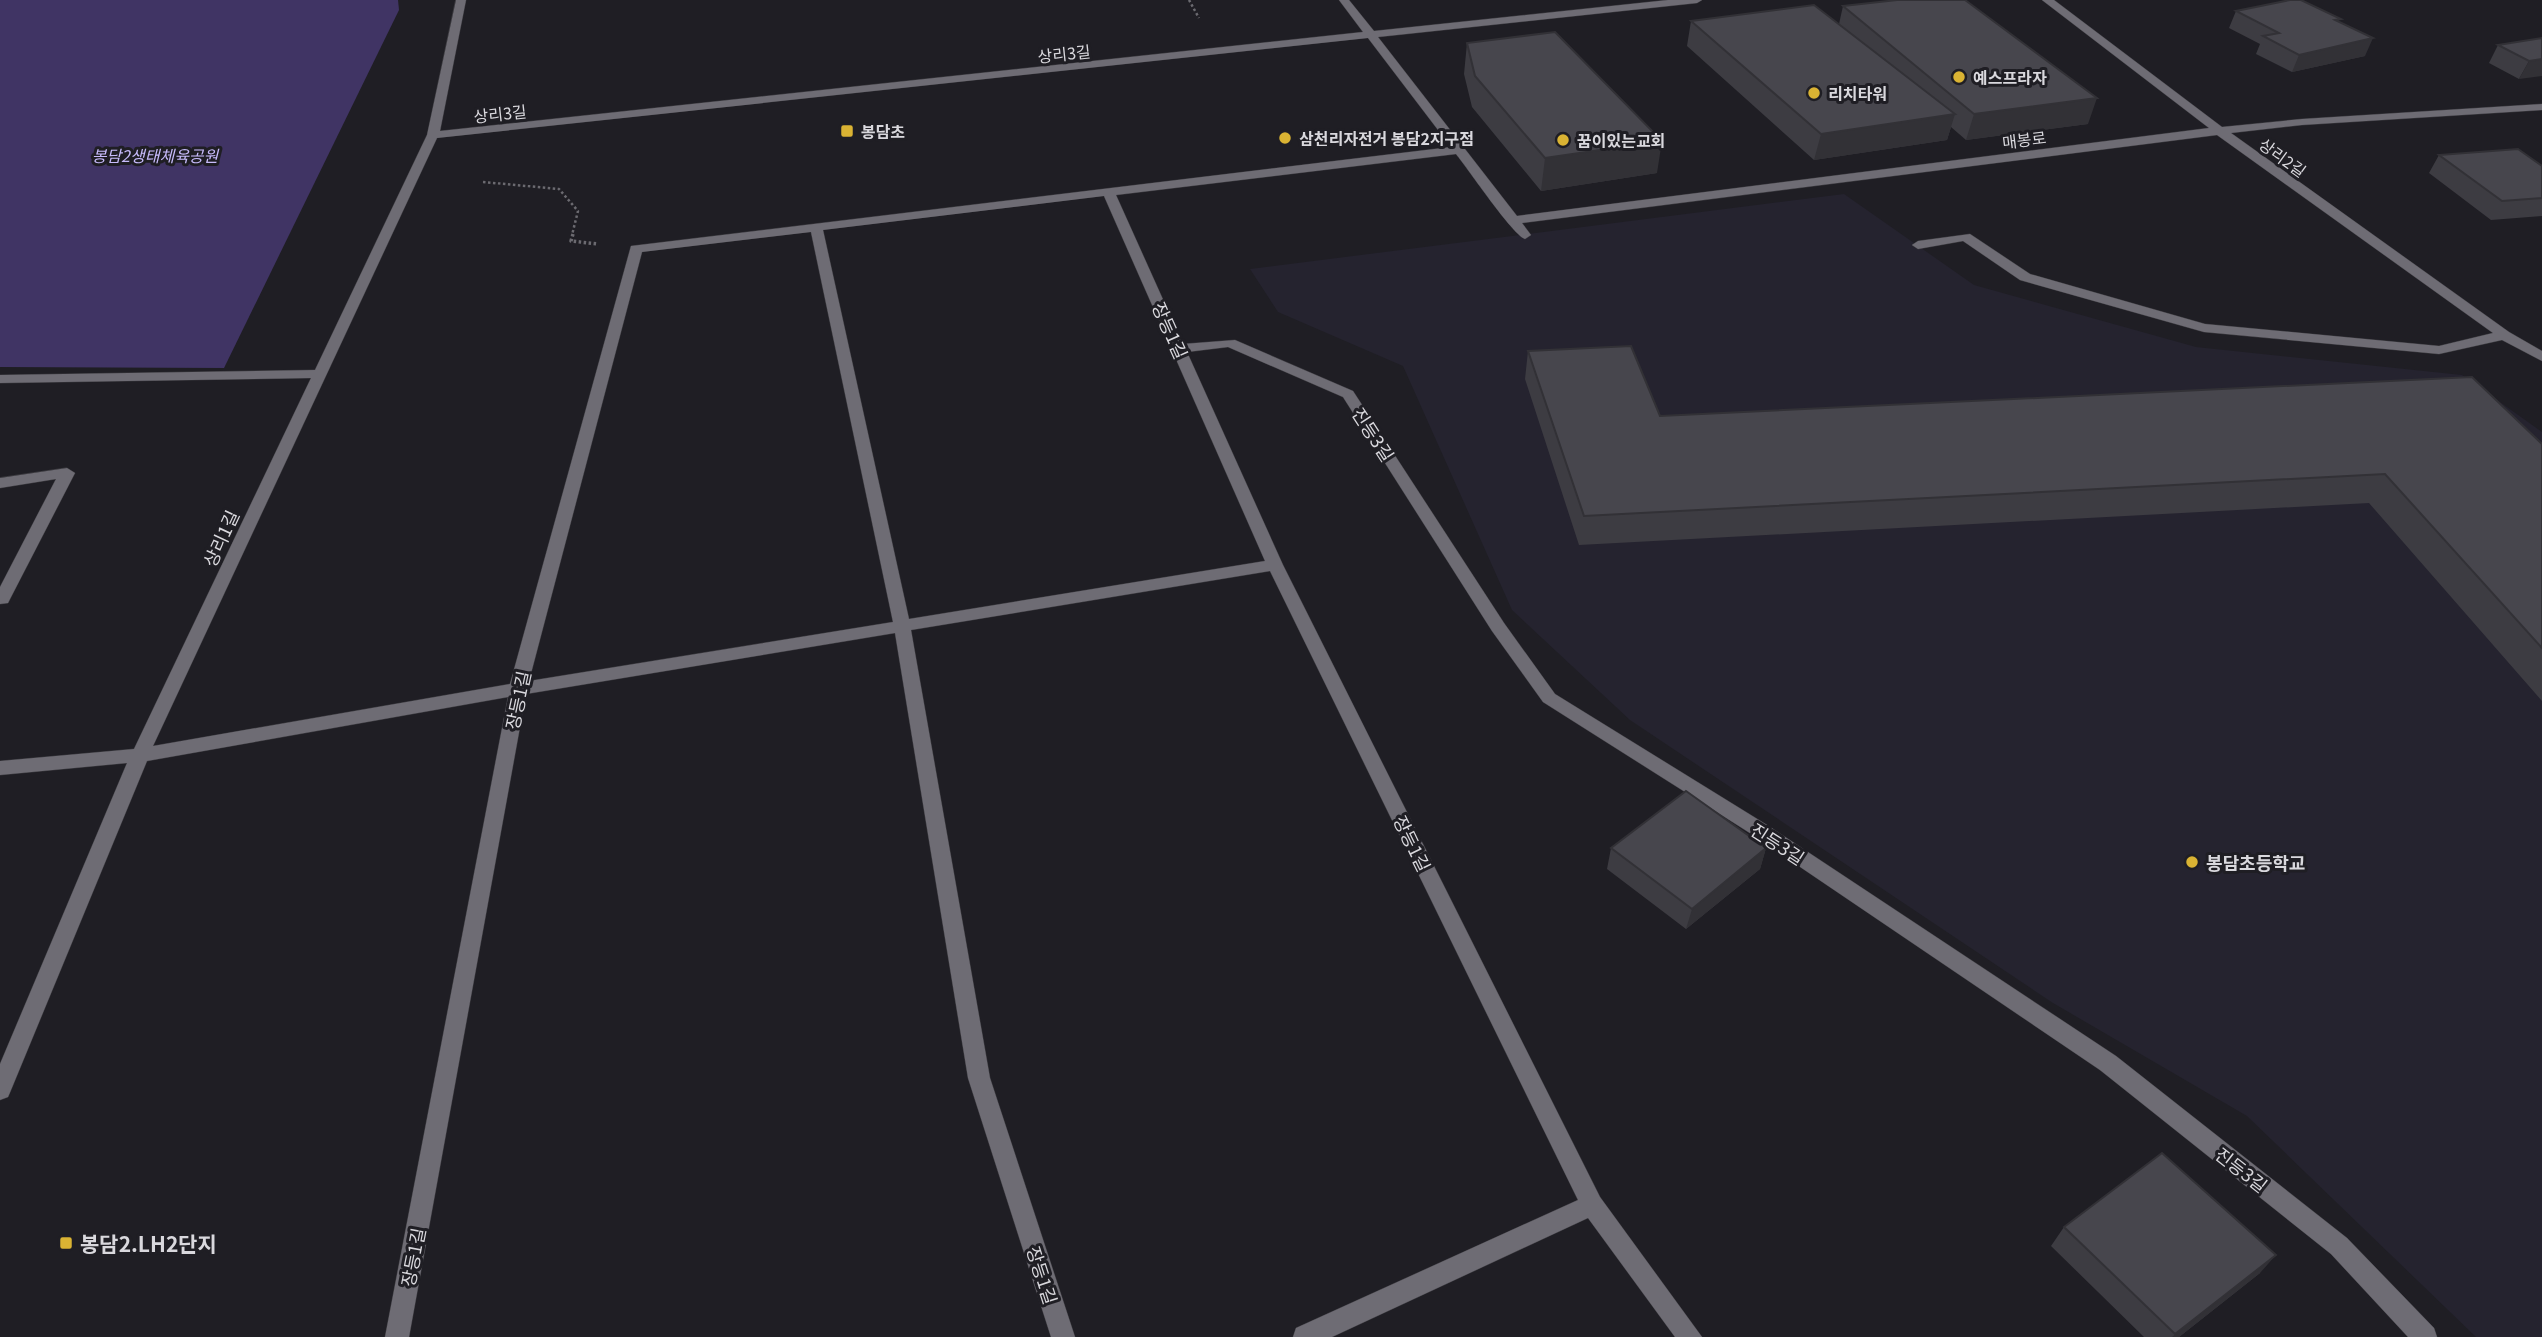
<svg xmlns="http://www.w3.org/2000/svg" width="2542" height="1337" viewBox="0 0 2542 1337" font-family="Georgia,'Noto Sans KR',serif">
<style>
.built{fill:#25232f}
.green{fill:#403464}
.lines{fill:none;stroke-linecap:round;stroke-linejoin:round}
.minor-casing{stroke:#3b3a3f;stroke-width:1}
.path-far1{stroke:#6b6a70;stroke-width:2.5;stroke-dasharray:2.5 2.5;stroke-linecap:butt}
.path{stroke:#6b6a70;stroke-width:3.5;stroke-dasharray:2.5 2.5;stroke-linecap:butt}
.minor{fill:#6e6c74;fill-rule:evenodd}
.wall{fill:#3d3c42}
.shaded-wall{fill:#323136}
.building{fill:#47464d;stroke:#323136;stroke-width:2}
.poi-dot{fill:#dab333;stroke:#1f1e24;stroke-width:2.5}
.labels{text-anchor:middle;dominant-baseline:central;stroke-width:6;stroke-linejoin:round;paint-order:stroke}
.far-street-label{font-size:16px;fill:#d9d8dd;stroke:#1f1e24}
.far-poi-label{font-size:16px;font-weight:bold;fill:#d9d8dd;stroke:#1f1e24;text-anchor:start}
.far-park-label{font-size:16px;font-style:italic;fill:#c7bbfb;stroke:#1f1e24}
.street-label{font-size:18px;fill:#d9d8dd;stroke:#1f1e24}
.poi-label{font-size:18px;font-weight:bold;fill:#d9d8dd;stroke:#1f1e24;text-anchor:start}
.near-poi-label{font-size:21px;font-weight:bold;fill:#d9d8dd;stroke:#1f1e24;text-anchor:start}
</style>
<rect width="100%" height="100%" fill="#1f1e24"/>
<path class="built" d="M1844,194L1974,285L2196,347L2462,375L2542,432V1337H2476L2247,1116L2053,1003L1630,720L1512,610L1403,366L1278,312L1250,269Z"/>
<path class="green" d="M0,0H398L399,10L224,368L0,367Z"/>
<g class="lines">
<g class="minor-casing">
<path id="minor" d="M456,0H466L440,131L1363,32L1339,0H1349L1374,31L1668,0H1702L1697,3L1378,37L1517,216L2209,128L2042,0H2054L2222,127L2302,119L2542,104V110L2302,125L2231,133L2509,332L2542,351V361L2502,340L2439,354L2204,332L2020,280L1963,241L1918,249L1912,245L1918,241L1970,234L2030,274L2205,324L2439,346L2493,333L2217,135L1522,223L1531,235L1525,239C1512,234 1469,170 1456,154L1116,195L1183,344L1235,340L1353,391L1504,623L1555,694L1767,825L2116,1056L2347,1238L2434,1328L2437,1337H2408L2331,1254L2100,1070L1753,835L1543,702L1492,631L1343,397L1228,347L1187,352L1283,565L1600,1197L1702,1337H1675L1588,1218L1332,1337H1293L1296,1328L1578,1200L1270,571L911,630L990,1078L1075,1337H1051L968,1078L895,633L526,694L409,1337H385L508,697L147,761L11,1090L8,1097L0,1100V1064L127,763L0,775V761L134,749L311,378L0,383V375L315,370L427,135ZM1368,38L1451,147L631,246L510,684L153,746L437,138ZM1104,196L1265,561L909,619L823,230ZM811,232L893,622L529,681L642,252Z
M67,468L75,473L10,599L8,603L0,604V587L56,479L0,488V478Z"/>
</g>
<path class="path-far1" d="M1189,0L1199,18
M483,182L559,189L578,211L572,235"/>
<path class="path" d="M573,234L571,241L598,244"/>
<use href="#minor" class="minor"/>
</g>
<path class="wall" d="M1843,6L2088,124L1966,140L1951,127L1947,140L1814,160L1687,46L1691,21L1839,24Z
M2236,11L2339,22L2365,56L2292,72L2256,54L2260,44L2229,28Z
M2542,38L2519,79L2489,63L2498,45Z
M1467,43L1657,173L1541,191L1472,107L1464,74Z
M2439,155L2542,166V216L2491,220L2429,173Z
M1528,351L1660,416L2542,444V701L2369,503L1579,545L1525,379Z
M1611,848H1766L1760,869L1686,929L1607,869Z
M2064,1227L2260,1273L2179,1337H2144L2051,1246Z"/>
<path class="shaded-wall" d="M2373,38L2365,56L2292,72L2299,55Z
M2542,59V76L2519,79L2529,61Z
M2097,98L2088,124L1966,140L1974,114Z
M1955,114L1947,140L1814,160L1821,134Z
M1662,141L1657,173L1541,191L1545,158Z
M1766,848L1760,869L1686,929L1692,909Z
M2276,1255L2260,1273L2179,1337H2172Z"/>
<path class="building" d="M1897,0H1965L2097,98L1974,114L1843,6Z
M2290,0H2301L2341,19L2335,20L2373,38L2299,55L2263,36L2279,33L2236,11Z
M1814,5L1955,114L1821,134L1691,21Z
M1555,32L1662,141L1545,158L1475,76L1467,43Z
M2542,38V59L2529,61L2498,45Z
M2518,149L2542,166V198L2502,201L2439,155Z
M1631,346L1660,416L2472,377L2542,444V648L2385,474L1584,516L1528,351Z
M1686,791L1766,848L1692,909L1611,848Z
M2162,1153L2276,1255L2175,1334L2064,1227Z"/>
<g class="poi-dot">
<circle cx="1959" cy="77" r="7"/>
<circle cx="1814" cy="93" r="7"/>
<rect x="840" y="124" width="14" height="14" rx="3.5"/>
<circle cx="1285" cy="138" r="7"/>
<circle cx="1563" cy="140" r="7"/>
<circle cx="2192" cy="862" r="7"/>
<rect x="59" y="1236" width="14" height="14" rx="3.5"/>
</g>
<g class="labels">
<g class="far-street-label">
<text transform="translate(1064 53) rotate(-6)">상리3길</text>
<text transform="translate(500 113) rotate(-6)">상리3길</text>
<text transform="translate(2024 139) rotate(-7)">매봉로</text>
<text transform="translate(2283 157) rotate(36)">상리2길</text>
</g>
<g class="far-poi-label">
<text x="1973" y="77">예스프라자</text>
<text x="1828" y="93">리치타워</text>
<text x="861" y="131">봉담초</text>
<text x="1299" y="138">삼천리자전거 봉담2지구점</text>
<text x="1577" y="140">꿈이있는교회</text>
</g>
<g class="far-park-label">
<text x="155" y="155">봉담2생태체육공원</text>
</g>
<g class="street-label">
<text transform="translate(1171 330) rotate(66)">장등1길</text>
<text transform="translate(1374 434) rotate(57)">진등3길</text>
<text transform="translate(220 538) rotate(-65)">상리1길</text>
<text transform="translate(517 700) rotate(-78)">장등1길</text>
<text transform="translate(1413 843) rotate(64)">장등1길</text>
<text transform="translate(1778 843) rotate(33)">진등3길</text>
<text transform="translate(2242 1169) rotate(38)">진등3길</text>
<text transform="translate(412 1257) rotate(-79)">장등1길</text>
<text transform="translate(1043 1275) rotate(72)">장등1길</text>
</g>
<g class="poi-label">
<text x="2206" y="862">봉담초등학교</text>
</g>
<g class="near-poi-label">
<text x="80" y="1243">봉담2.LH2단지</text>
</g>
</g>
</svg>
